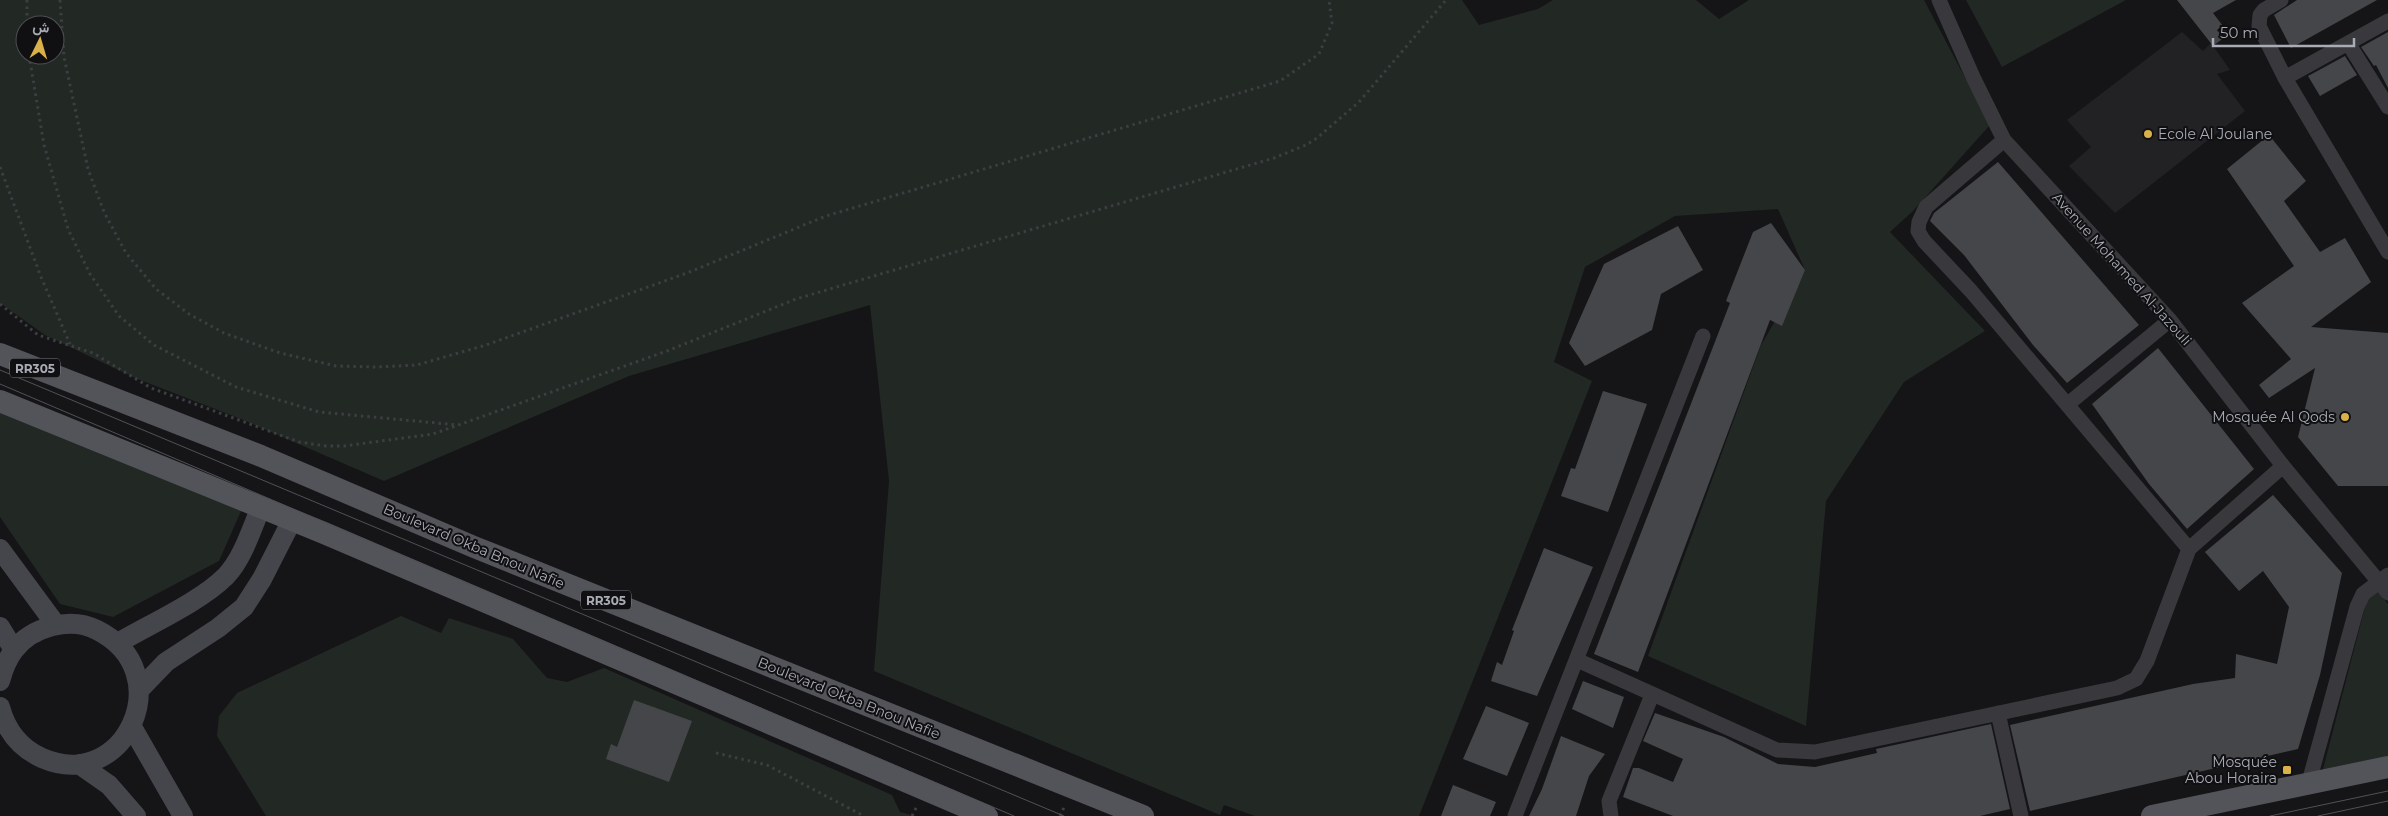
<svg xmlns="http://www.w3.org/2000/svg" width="2388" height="816" viewBox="0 0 2388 816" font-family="Montserrat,Vazirmatn,sans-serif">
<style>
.built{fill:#222224}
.green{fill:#222823;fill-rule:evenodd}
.building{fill:#454649}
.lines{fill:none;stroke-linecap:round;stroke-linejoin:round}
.path{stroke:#3d3e42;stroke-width:3;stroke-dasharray:2.5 4;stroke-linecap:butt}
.street{stroke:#39393d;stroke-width:15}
.secondary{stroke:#45464b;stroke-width:20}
.primary{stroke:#53545a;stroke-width:22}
.tram{stroke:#505156;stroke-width:1}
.poi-dot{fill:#dab04a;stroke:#101012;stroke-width:2}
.labels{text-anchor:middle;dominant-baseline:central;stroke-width:4;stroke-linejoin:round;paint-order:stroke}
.shield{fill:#101012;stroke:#7b7d84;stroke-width:1}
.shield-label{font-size:12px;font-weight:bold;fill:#a9acb5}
.poi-label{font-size:14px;fill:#a9acb5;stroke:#101012;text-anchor:end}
.street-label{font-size:14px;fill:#a9acb5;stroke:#101012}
</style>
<rect width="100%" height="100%" fill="#151517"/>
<path class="built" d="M2182,32L2203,51L2211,43L2230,70L2217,74L2245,111L2115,213L2069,166L2091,147L2067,120Z"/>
<path class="green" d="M0,0H1462L1479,25L1538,9L1553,0H1696L1719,19L1749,0H1924L1990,125L1913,211L1890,232L1985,331L1904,382L1826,501L1806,726L1648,656L1761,345L1805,270L1778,209L1675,216L1585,267L1554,362L1592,381L1419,816H1255L1224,805L1220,815L874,671L889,481L870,305L629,376L384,481L241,419L135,378L45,335L0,303ZM25,25H55V55H25Z
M1966,0H2126L2002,67Z
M0,411L242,509L219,561L113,617L60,604L0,517Z
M2371,584L2388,604V762L2322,773Z
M401,616L441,633L449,618L513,639L547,678L567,682L604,668L892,795L900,812L915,816H266L217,736L219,716L237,693Z"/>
<path class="building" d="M2177,0H2236L2213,13L2229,34L2213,46Z
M2297,0H2377L2291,48L2274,15Z
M2388,32V88L2376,65L2374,66L2361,47Z
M2345,56L2357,75L2320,96L2308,76Z
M2269,135L2306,181L2284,201L2320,252L2345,238L2371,282L2311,327L2388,333V486H2338L2298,437L2315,368L2269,398L2259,385L2291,359L2242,303L2294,266L2227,169Z
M1998,162L2139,325L2067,383L2033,345L1964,255L1930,221L1934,213Z
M1771,223L1805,270L1782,326L1770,320L1638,672L1594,654L1730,303L1726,301L1753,232Z
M1678,226L1703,270L1661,294L1652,330L1585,366L1569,343L1604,264Z
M2158,348L2254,469L2187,529L2149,484L2092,404Z
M1603,391L1647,404L1608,512L1561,496L1571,468L1575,469Z
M2273,495L2342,573L2320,675L2298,749L2030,811L2010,725L2193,684L2235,678L2236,654L2277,664L2289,607L2263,571L2239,591L2205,552Z
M1544,548L1593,567L1537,696L1491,681L1497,662L1502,665L1514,631L1512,630Z
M1583,681L1624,697L1613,728L1572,709Z
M634,700L692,721L669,782L606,759L611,744L617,747Z
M1486,706L1529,723L1507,776L1463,759Z
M1655,713L1724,737L1778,764L1815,767L1877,753L1876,749L1991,724L2010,809L1980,816H1673L1623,797L1633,768H1639L1673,782L1683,759L1643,741Z
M1561,736L1605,754L1589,776L1576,816H1529L1542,789Z
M1453,785L1496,802L1490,816H1441Z"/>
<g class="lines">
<path class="path" d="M27,0V25
M60,0L64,57L88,169L104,212L126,253L156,289L189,314L224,333L280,353L336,366L376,367L417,365L486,345L687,273L826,216L1280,81L1319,54L1332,23L1329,0
M29,55L44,145L68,229L90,274L119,316L154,345L236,387L319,412L458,425
M0,167L41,277L70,344
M0,304L38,335L93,353L151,388L299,442L326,446H344L433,434L667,351L796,299L1274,158L1306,145L1317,138L1359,102L1446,0
M716,753L767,765L864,816
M912,816L917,806
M1060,816L1065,805"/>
<path class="street" d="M1939,0L1973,77L2004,140L2170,320L2283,466L2388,593
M2281,0L2264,10L2260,15L2259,26L2285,78L2388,252
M2348,43L2388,107
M2285,78L2388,21
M2004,140L1926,207L1919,222L1918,231L1924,241L1971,291L2189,549
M2068,404L2170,320
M1577,660L1777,750L1815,752L2117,688L2136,679L2147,661L2189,549L2283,466
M1998,713L2021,816
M2309,782L2357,607L2363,594L2388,575
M1515,816L1703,336
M1611,816L1609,801L1652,695"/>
<path class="secondary" d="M0,549L56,625
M0,627L14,650
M118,643C150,624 200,602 226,576C243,558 251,530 261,507
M0,681C3,670 7,659 14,650C32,627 70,616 97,630C181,672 125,794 42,758C20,748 6,730 0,707
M140,689L166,662L218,628L244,607L262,579L292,520
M132,727L183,816
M79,764L109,785L136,816"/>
<path class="primary" d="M0,354L261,456L474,547L1143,816
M0,401L324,533L987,816
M2152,816L2388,767"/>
<path class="tram" d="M0,370L1064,816
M0,384L1014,816
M2270,816L2388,791
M2318,816L2388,801"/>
</g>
<g class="poi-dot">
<circle cx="2148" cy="134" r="5"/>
<circle cx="2345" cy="417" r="5"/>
<rect x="2282" y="765" width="10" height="10" rx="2.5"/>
</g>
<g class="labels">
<g class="shield">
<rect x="10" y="358.5" width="50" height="19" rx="4"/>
<rect x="581" y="590.5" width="50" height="19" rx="4"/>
</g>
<g class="shield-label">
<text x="35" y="368">RR305</text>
<text x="606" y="600">RR305</text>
</g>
<g class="poi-label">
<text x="2158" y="134" text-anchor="start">Ecole Al Joulane</text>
<text x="2335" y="417">Mosquée Al Qods</text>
<text x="2277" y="762">Mosquée<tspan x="2277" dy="16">Abou Horaira</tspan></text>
</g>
<g class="street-label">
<text transform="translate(2122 269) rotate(48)">Avenue Mohamed Al-Jazouli</text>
<text transform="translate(474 546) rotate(23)">Boulevard Okba Bnou Nafie</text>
<text transform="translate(849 698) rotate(22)">Boulevard Okba Bnou Nafie</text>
</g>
</g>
<g transform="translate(40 40) rotate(5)"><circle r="24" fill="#101012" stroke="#4d4e53"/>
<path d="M0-4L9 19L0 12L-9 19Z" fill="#dab04a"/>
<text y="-8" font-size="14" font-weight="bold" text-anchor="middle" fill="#a9acb5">ش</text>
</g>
<path d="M2213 38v8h141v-8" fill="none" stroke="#a9acb5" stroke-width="2.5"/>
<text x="2220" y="38" font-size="15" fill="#a9acb5" stroke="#101012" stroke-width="4" paint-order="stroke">50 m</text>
</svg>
